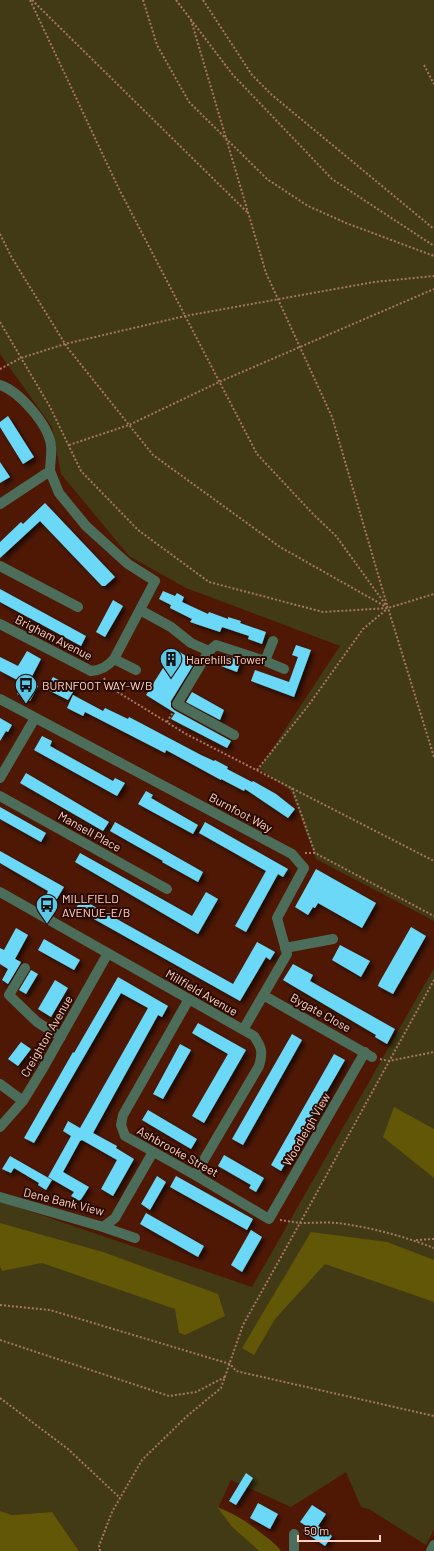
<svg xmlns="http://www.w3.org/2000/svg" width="434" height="1551" viewBox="0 0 434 1551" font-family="Barlow,sans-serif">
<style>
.green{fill:#423a14}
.forest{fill:#625607}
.building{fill:#6bd8f6;filter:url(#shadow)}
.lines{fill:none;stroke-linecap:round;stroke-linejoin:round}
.path{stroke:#a77665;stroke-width:2;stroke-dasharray:2 2;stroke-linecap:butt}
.minor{stroke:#4b6d59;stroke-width:10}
.labels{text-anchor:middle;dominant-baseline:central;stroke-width:4;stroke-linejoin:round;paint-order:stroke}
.street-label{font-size:12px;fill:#fed2c3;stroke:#280a02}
.poi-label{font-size:12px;fill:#fed2c3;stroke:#280a02;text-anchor:start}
</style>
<defs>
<filter id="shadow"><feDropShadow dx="3.5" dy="3.5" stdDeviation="2" flood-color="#0009"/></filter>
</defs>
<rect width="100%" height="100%" fill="#4e1805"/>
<path class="green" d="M0,0H434V921L316,859L291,791L259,769L340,646L186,588L129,556L61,474L52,427L0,354Z
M434,968V1529L426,1545L369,1509L361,1507L346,1472L291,1507L231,1480L218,1508L232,1527L259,1551H79L52,1512L12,1515L0,1511V1201L252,1287Z"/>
<path class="forest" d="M394,1107L434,1129V1178L383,1137Z
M0,1223L103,1252L218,1294L225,1316L185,1335L179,1333L175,1309L42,1263L2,1271L0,1266Z
M311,1232L387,1242L434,1260V1302L325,1264L275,1319L254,1355L242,1348Z
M217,1507C236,1514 250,1524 265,1536C271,1541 277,1545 281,1551H259L232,1527Z
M0,1511L12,1515L52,1512L79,1551H0Z"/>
<path class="building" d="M8,416L34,457L23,464L0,427V422Z
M0,462L10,477L0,483Z
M45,503L115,577L105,586H102L40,521L0,558V542L21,522L23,524Z
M0,589L86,636L81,646L0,602Z
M163,591L175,596L177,593L184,597L182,602L208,614L209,612L228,619V617L241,621L240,623L266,632L262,644L248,639L249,636L222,627L220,632L190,622L192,619L170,608L171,605L159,599Z
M113,600L123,606L105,637L96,632Z
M296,645L311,650L294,697L251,681L255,670L289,682L298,657L292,655Z
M175,649L195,662L171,701V707L174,710L231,741L227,748L171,719L175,713L146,695Z
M27,651L41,659L29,682L38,686L30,701L17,694L23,683L0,671V657L18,666Z
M225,655L241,660L237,672L221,666Z
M53,677L66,684L67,682L76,687L68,700L46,689Z
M192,692L224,710L220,720L186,702Z
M73,695L103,711L105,708L128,719L129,717L201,755L214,761L215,760L228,767L227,769L252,782L253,781L276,794L295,809L288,818L245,789L244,791L221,779V780L166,750L165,753L85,712L83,716L67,708Z
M0,718L12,725L8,732L6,731L0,741Z
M42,736L52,741L50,746L113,781L115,778L125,783L117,796L34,750Z
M26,773L109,822L103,831L20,783Z
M146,791L153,795L151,798L198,825L193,834L138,804Z
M0,807L46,833L41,842L0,819Z
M115,822L203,872L198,882L162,862L163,861L110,831Z
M205,822L288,869L283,877L278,874L246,932L235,926L266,871L199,833Z
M0,851L64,887L55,902L46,896L48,891L0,863Z
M80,853L192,916L206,892L218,899L198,934L75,862Z
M316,869L376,903L362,928L318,903L315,908L313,907L308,915L295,907Z
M81,899L233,984L257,942L275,952L270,960L266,957L240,1001L85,914L83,917L74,912Z
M411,927L426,936L393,994L378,986L379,983Z
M16,928L28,935L15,959L21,962L20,964L8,984L2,980L8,969L0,964V948L4,950Z
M44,939L80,960L74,970L38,950Z
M340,945L370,961L361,977L332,960Z
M293,964L313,975L310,981L395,1029L387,1044L375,1037L376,1035L283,980Z
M31,970L38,974L26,994L19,990Z
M118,977L168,1006L162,1017L158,1015L93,1133L117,1146L116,1148L134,1159L113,1196L101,1189L117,1160L82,1140L80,1141L63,1172L89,1187L80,1201L71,1196L74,1192L48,1177L71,1136L63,1131L68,1121L80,1128L148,1008L121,993L34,1143L24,1138L73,1052L74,1053Z
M55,980L68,988L51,1017L38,1009Z
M198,1023L246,1050L204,1123L192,1116L228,1054L192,1033Z
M292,1034L302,1040L243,1145L232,1139Z
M21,1042L31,1049L18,1066L8,1059Z
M180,1044L191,1050L163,1099L153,1094Z
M334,1054L345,1060L281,1171L271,1165Z
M148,1110L197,1139L191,1149L142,1120Z
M224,1155L264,1178L256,1192L249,1188L251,1185L218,1166Z
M10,1156L52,1180L46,1190L38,1185L39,1183L14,1168L11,1173L2,1169Z
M157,1176L166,1182L150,1210L141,1204Z
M176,1176L253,1219L247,1230L170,1187Z
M146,1213L204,1246L198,1257L140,1224Z
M251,1230L262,1237L242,1272L231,1265Z
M246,1473L253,1478L236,1505L229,1501Z
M258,1503L278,1514L270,1529L250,1518Z
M312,1505L326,1514L318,1526L332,1536L325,1546L303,1531L306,1526L300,1522Z"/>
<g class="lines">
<path class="path" d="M30,0L118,187L257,454L313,514L336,536L388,608
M32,0L247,212
M143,0L157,45L189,102L267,179L308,206L346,223L434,256
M176,0L233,75L332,179L434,246
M203,0L252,75L272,95L434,229
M191,20L266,273L332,417L387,605
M424,65L434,84
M0,234L12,258L67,347L153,455L280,547L388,608L434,757
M0,322L50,407L81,471L138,530L209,582L323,612L388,608L434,594
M0,369L21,358L65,344L185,316L374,282L434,276
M69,445L129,425L219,382L434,289
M104,678L108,686L186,734L434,861
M167,722L173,712
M257,770L308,706L363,629L387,609
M292,788L315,853
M305,853H315L434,916
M380,1059L389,1061L434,1052
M280,1220L300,1223L434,980
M416,1240L434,1239
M0,1305L50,1310L230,1364L236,1371L434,1416
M0,1340L169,1396L196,1392L225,1377
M0,1398L68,1449L120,1498
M100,1551L99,1546L112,1512L142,1460L186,1417L221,1388L243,1325L300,1223C312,1223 325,1222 337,1223C370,1227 403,1236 434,1248"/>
<path class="minor" d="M0,385C19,391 49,425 51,446C52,454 50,463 50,471L0,504
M0,566L78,607
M140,610L171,627L191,643L209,651L216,645L265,661L284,669
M0,624L91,671C101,670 107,667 114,659L155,581L128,564L86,526L59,493L50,471
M209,651L177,704L234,735
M114,659L136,670
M265,661L273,641
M0,699L292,854L304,868L277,918L287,954L243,1030
M0,778L35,718
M0,796L167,889
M0,892L254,1036C262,1048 263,1052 259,1066L195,1175
M285,948L333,939
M25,968L9,995L37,1022L61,1037
M263,995L372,1057
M189,999L123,1115L121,1125L125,1136L195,1175L269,1219L365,1052
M0,1084L23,1101
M0,1127L23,1101L42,1070L108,953
M0,1197L103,1227L115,1218L153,1152
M103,1227L135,1238
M294,1551V1534
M431,1551L434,1545"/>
</g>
<defs>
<g id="building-pin" transform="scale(1.15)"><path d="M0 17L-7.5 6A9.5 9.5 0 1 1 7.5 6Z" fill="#5ac8e6" stroke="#280a02"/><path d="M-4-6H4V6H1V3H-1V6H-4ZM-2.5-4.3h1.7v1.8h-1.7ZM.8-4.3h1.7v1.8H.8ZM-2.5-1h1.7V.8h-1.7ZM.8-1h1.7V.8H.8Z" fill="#111"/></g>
<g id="bus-pin" transform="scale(1.15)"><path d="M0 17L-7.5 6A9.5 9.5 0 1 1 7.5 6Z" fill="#5ac8e6" stroke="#280a02"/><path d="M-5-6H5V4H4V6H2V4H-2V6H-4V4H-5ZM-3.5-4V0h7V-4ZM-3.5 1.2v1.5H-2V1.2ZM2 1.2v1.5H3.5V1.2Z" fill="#111"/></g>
</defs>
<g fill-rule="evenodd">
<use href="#building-pin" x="171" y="659"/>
<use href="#bus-pin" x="26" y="685"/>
<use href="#bus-pin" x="47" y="905"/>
</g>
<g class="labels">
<g class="street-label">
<text transform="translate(54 637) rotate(27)">Brigham Avenue</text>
<text transform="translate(241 812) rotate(28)">Burnfoot Way</text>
<text transform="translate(90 831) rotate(29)">Mansell Place</text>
<text transform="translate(202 992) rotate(30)">Millfield Avenue</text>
<text transform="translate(321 1012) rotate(29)">Bygate Close</text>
<text transform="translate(46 1036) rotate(-60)">Creighton Avenue</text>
<text transform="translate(306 1129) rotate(-60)">Woodleigh View</text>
<text transform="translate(178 1151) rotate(29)">Ashbrooke Street</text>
<text transform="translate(64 1201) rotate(14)">Dene Bank View</text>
</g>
<g class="poi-label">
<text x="186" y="659">Harehills Tower</text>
<text x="42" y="685">BURNFOOT WAY-W/B</text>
<text x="62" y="898">MILLFIELD<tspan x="62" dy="14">AVENUE-E/B</tspan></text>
</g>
</g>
<path d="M298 1535v6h82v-6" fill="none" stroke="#fed2c3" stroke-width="2"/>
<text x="304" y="1535" font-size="12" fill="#fed2c3" stroke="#280a02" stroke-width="3" paint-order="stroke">50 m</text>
</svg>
